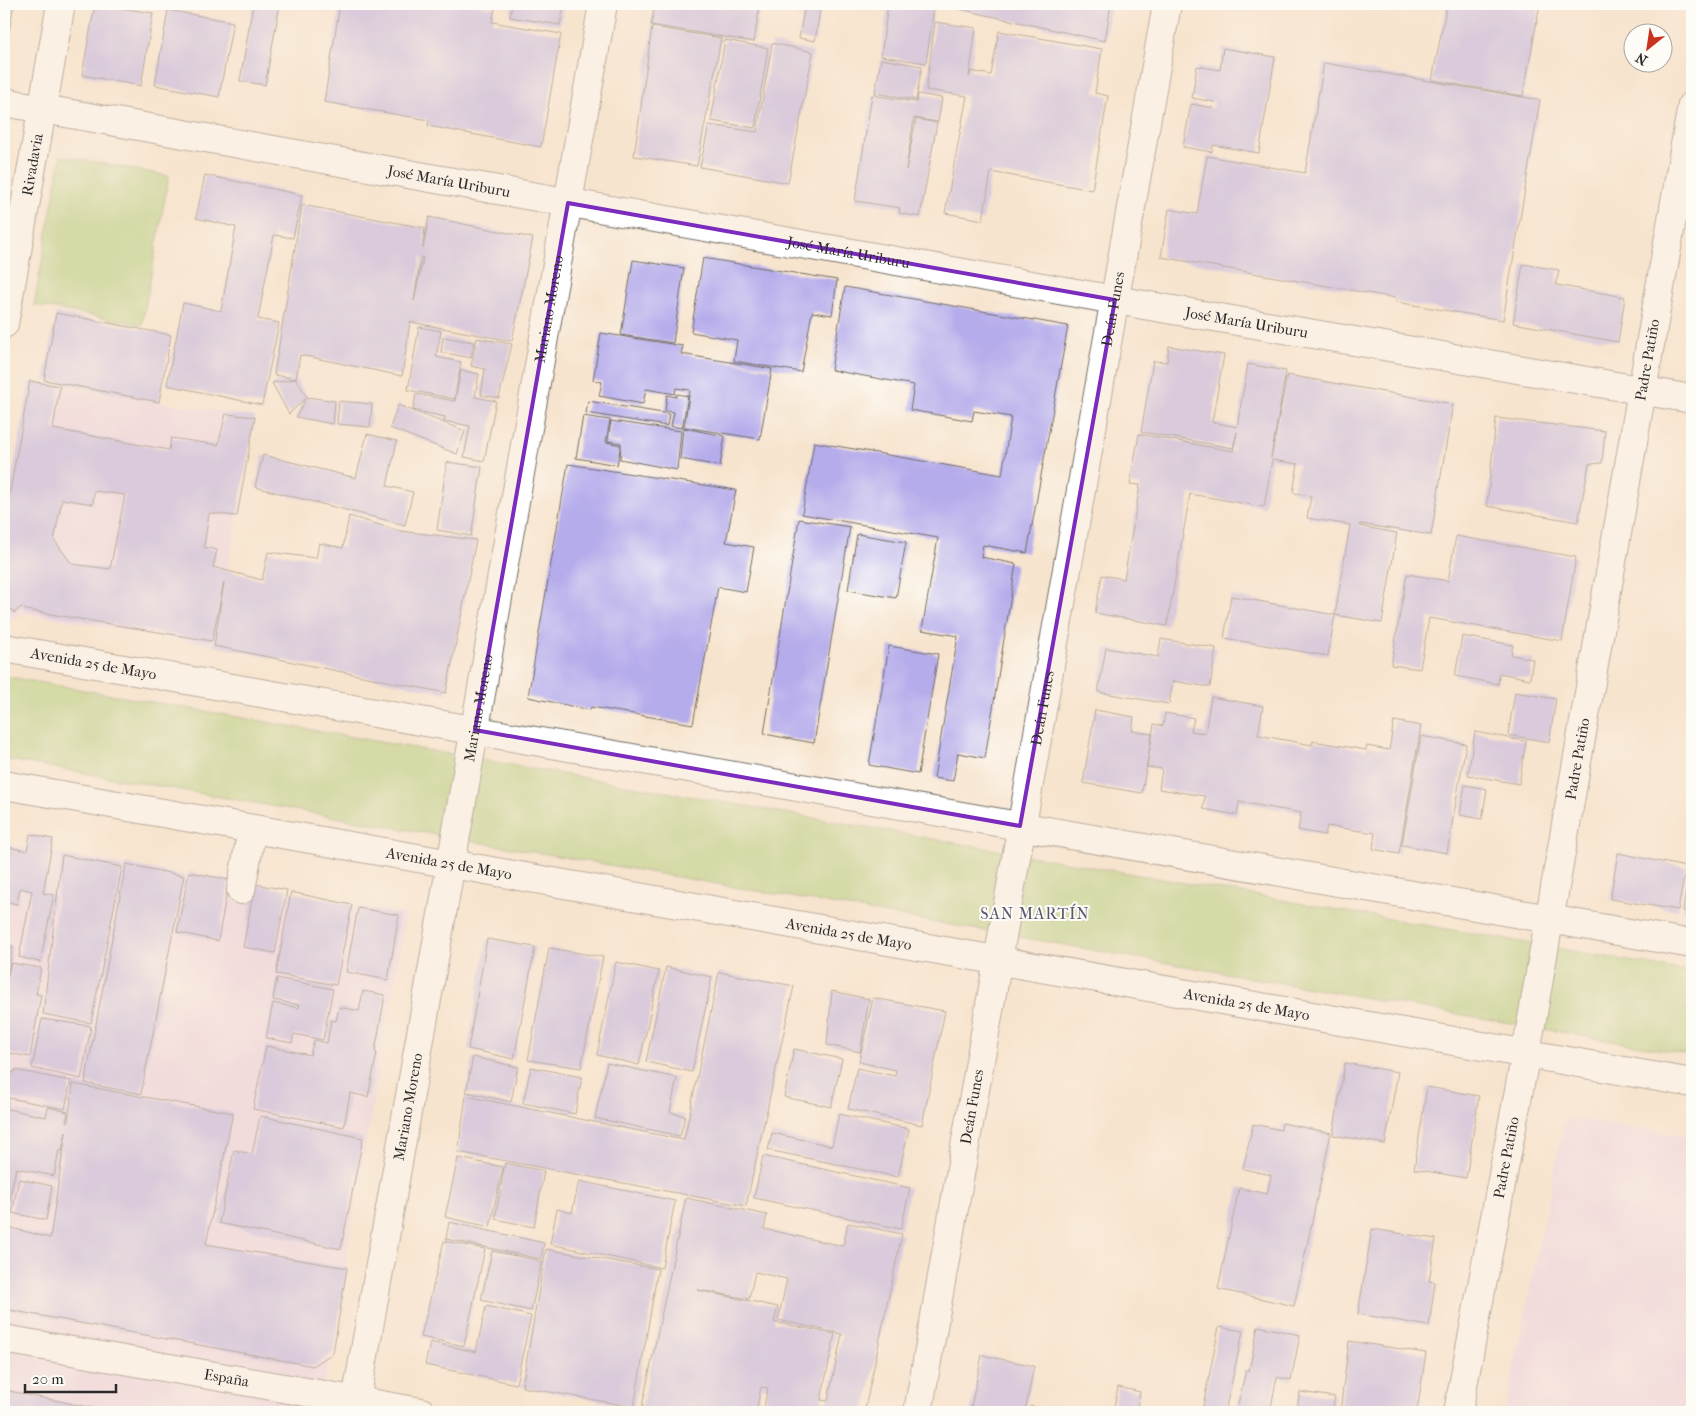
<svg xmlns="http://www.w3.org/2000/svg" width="1696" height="1416" viewBox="0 0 1696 1416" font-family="'IM FELL French Canon',serif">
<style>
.built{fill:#ead1ec}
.green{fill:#aace77;stroke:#6a7c51}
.building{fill:#b5aceb;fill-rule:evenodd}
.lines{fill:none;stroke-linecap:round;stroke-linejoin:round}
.minor-casing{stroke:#726c64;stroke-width:30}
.major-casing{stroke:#726c64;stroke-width:30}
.minor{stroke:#fff;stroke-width:28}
.major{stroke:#fff;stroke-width:28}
.marked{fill:none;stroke:#7b2cbf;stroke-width:4;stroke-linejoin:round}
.labels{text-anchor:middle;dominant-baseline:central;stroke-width:4;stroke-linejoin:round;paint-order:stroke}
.street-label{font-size:15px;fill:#2b2b2b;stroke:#fdfcf7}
.neighbourhood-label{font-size:16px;letter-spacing:1px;fill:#5b586e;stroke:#fdfcf7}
</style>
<rect width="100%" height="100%" fill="#fdfcf7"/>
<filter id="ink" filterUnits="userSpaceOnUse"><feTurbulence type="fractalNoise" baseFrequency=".02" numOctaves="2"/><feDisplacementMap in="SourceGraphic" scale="10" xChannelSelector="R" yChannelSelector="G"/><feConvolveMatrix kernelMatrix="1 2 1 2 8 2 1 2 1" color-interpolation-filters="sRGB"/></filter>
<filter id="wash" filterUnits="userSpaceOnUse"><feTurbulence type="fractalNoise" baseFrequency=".0096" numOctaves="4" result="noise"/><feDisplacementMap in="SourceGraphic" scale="20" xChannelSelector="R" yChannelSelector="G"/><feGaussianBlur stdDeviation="1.12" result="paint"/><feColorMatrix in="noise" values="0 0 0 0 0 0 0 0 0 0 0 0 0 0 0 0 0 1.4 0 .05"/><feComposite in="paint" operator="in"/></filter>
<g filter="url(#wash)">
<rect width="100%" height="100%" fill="#f7e4ce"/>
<path class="built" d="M30,381L255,417L214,646L23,613L12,621L4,611V517Z
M4,844L406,914L319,1412H4Z
M1572,1118L1692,1138V1412H1505L1563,1126Z"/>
<path class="green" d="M61,156L169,176L142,325L34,305Z
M4,676L1692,972V1055L4,759Z"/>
<g id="blocks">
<path class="building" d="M4,4H14L6,49L4,48Z
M95,4L153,13L141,86L82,75Z
M153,4H180L179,9Z
M253,4H280L265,85L240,81Z
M340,4H474L495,8L492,22L561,34L541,147L428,126L429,120L324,102Z
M512,4H564L560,25L510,17Z
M655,4H760L754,42L651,25Z
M805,4H821L815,41L799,38Z
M888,4L934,7L926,63L881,56Z
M936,4H1111L1105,41Z
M1447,4H1540L1523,96L1432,80Z
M168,10L233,22L219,97L155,85Z
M935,22L976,28L969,77L971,71L991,75L999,31L1102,49L1095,93L1108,96L1092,190L991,172L983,220L945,213L967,96L926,90Z
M652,27L721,38L697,166L634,156Z
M725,40L768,48L755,128L711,121Z
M772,43L813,52L788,183L700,167L709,125L757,132Z
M1223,48L1275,57L1259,153L1213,145L1212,152L1183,147L1191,104L1213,108L1214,102L1192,98L1197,66L1220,70Z
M881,59L922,66L916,100L875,93Z
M1324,63L1540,100L1503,320L1396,302V298L1161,257L1169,209L1197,214L1207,156L1305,173Z
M918,94L942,98L938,122L914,118L906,170L916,119L937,123L920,217L899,213L900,208L855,201L872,95L917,102Z
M205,175L302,195L293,238L274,235L258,319L279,323L262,405L167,385L183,303L221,311L236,227L196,218Z
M302,205L425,228L423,248L429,217L533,238L512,341L410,322L402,376L300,355L296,379L307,397L289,414L272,383L296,379L274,375ZM421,257L423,258L414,301Z
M703,258L837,280L832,315L812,312L801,372L734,361L737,340L691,332Z
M633,260L684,268L673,343L621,335Z
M1523,264L1559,270L1556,285L1625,297L1618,342L1513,323Z
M845,287L1068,326L1027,553L983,545L981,557L1016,564L985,758L958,753L953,781L934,778L958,636L922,630L938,538L802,514L814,442L1002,475L1011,417L974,411L972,421L910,410L914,385L831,370Z
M56,313L171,335L159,402L44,380Z
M419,327L441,331L436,357L461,362L455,399L408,390Z
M601,333L683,346L681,354L772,369L760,439L684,427L690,390L676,388L675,394L646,389L643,404L599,396L602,382L593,380Z
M443,337L474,342L471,358L441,352Z
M477,338L512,344L499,398L481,395L485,369L471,366Z
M1169,346L1224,355L1212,422L1237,427L1248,364L1286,371L1271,458L1287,375L1453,404L1431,535L1360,524L1359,526L1397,533L1382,623L1335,615L1350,525L1307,518L1311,496L1293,493L1298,464L1272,460L1264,507L1190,494L1167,626L1095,613L1102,575L1124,579L1140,485L1130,484L1139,434L1233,451L1237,432L1233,448L1141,432L1153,361L1167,362Z
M461,370L479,374L475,397L496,401L484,461L464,457L470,426L444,421L445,417L413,410L416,394L455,401Z
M30,381L60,386L53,429L169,450L171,438L218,445L226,414L255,417L237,516L209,513L204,547L217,550L213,567L262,580L268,552L316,558L319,543L343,548L349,516L400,531L476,540L446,693L214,646L224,582L212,641L26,610L21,607L14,613L4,600V570L6,568L4,566V524ZM94,491L125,495L110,569L72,564L54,540L62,499L93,504Z
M677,394L688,396L682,428L671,426L674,412L665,411L667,395L676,397Z
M307,397L335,401L333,424L296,417Z
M339,401L372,404L370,427L337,424Z
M588,401L669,414L667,426L586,413Z
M398,405L465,431L457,454L390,428Z
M583,416L610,420L606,442L621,445L617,465L576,458Z
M1496,418L1605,431L1602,463L1589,464L1578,522L1487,506Z
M611,421L681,431L677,470L620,459L621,443L608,441Z
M683,428L725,436L720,466L680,459Z
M367,434L397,441L387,486L413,492L405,525L255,487L263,455L356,478Z
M447,462L482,467L471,536L437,530Z
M568,464L736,490L726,542L754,547L746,592L718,587L693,724L591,707L590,710L528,697Z
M799,519L850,527L814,743L764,734Z
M857,534L906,542L896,598L848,590Z
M1456,536L1576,557L1562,641L1429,618L1420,669L1391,665L1407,574L1448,581Z
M1231,596L1335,615L1328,656L1224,638Z
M1462,636L1513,645L1511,655L1533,659L1530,679L1499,673L1498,684L1455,676Z
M1161,639L1216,648L1210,687L1173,681L1169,704L1098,692L1106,648L1158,657Z
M889,646L938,654L918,774L869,765Z
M1515,692L1556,699L1549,742L1508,735Z
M1211,697L1263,706L1258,735L1312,745L1313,741L1366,750L1367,746L1389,750L1394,721L1421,726L1399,854L1373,849L1375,833L1327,826L1325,835L1298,830L1301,813L1239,802L1237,815L1203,809L1205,796L1159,789L1162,769L1147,767L1154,724L1163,726L1165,713L1194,718L1191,731L1205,733Z
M1095,710L1134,717L1132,731L1152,734L1142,793L1083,783Z
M1475,732L1526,741L1519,784L1468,775Z
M1421,736L1466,744L1447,853L1402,845Z
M1465,785L1487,789L1482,819L1460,815Z
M30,834L53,839L43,893L54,895L40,962L19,957L32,891L20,888L17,904L4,901V846L27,851Z
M1618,853L1686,867L1678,910L1610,899Z
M62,855L122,867L91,1023L43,1014Z
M126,864L184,876L141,1094L85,1083Z
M1689,867L1692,868V912L1683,911Z
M189,872L229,880L218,941L177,932Z
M255,884L287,890L275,953L243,947Z
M291,892L352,905L336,985L276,974Z
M358,908L399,915L388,980L346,972Z
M487,939L535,947L514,1059L468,1049Z
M4,945L13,946L7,978L11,963L41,968L36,994L41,995L30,1057L4,1052Z
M549,948L603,957L581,1068L528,1060Z
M616,962L659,971L639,1065L597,1055Z
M666,967L712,977L692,1072L646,1062Z
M719,972L794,986L746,1206L458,1152L466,1096L684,1140Z
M277,978L333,989L323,1040L294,1034L292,1043L266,1038L273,1003L299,1008L300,1005L273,1000Z
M363,991L385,995L375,1052L377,1053L368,1097L350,1093L344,1127L253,1109L266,1046L310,1055L314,1040L327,1043L331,1020L336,1021L339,1007L359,1011Z
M832,991L869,999L860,1052L827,1045Z
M873,998L945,1011L922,1125L848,1109L857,1068L895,1076L896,1070L859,1062Z
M42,1019L91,1026L81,1079L32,1068Z
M794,1049L842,1059L831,1107L784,1097Z
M473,1057L518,1067L511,1102L466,1092Z
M607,1063L677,1078L670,1112L685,1116L680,1136L595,1118Z
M1345,1063L1398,1072L1385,1144L1333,1135Z
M531,1067L582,1077L575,1114L523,1103Z
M4,1070L14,1073L15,1070L71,1081L65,1109L9,1098L7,1109L46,1117L48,1107L68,1112L66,1121L68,1122L73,1084L233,1113L206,1244L347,1268L333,1353L313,1366L4,1309V1226L50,1238L66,1132L62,1151L59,1150L54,1176L16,1168L9,1202L4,1201Z
M1427,1087L1479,1096L1466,1178L1414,1169Z
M839,1114L909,1129L898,1177L768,1150L772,1133L832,1146Z
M260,1116L363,1138L341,1249L219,1223L234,1150L252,1154Z
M1282,1123L1331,1133L1294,1306L1218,1289L1239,1188L1267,1194L1271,1175L1243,1169L1253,1124L1281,1130Z
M763,1156L910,1188L901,1229L754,1198Z
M458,1158L503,1167L490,1227L445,1217Z
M505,1163L544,1171L534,1227L495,1219Z
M19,1179L52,1186L46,1220L12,1213Z
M579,1181L675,1201L662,1268L550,1244L557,1209L572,1213Z
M686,1198L767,1215L764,1229L843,1246L848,1223L902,1234L865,1409L869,1410V1412H763L768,1388L761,1387L756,1412H666L642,1407ZM755,1272L787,1279L778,1320L842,1334L828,1401L821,1400L835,1334L774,1322L778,1307L698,1290L749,1299Z
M4,1206H6L5,1223H4Z
M449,1222L544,1243L541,1259L446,1239Z
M1372,1229L1436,1239L1429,1281L1435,1282L1429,1326L1358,1314Z
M444,1241L485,1249L464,1346L421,1337Z
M546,1249L658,1269L634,1407L522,1387Z
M492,1251L542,1261L531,1311L481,1300Z
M486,1306L531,1316L516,1384L425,1365L430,1342L476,1352Z
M1258,1326L1300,1335L1291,1380L1277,1377L1270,1412H1236L1246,1370L1249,1371Z
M1219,1327L1243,1331L1225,1412H1181L1182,1406L1202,1411Z
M1349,1341L1426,1353L1417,1412H1340Z
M982,1355L1034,1366L1025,1412H970Z
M1118,1387L1140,1392L1136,1412H1113Z
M4,1390L108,1411V1412H4Z
M1300,1392L1335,1397L1332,1412H1296Z
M1030,1406L1057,1411L1056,1412H1029Z"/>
</g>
</g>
<g filter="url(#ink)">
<use href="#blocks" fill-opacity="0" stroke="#726c64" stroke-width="1"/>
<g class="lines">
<g class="minor-casing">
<g id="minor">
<path id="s1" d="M4,102L1115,300L1692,399"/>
<path id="s2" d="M4,324L61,4"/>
<path d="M241,890L252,829"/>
<path id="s3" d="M4,1339L421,1412"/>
<path id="s4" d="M354,1412L603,4"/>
<path id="s5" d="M918,1412L1167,4"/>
<path id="s6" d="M1458,1412L1526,1053L1692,105"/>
</g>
</g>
<g class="major-casing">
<g id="major">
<path id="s7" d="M4,648L1692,944"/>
<path id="s8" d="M4,785L1692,1083"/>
</g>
</g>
<use href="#minor" class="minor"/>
<use href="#major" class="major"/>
</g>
</g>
<path d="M0 0H1696V1416H0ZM568,203L1115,300L1020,826L475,730Z" fill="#f7e4ce" fill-opacity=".55" fill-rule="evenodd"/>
<path class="marked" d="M568,203L1115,300L1020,826L475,730Z"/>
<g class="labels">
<g class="street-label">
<text stroke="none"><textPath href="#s2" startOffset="162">Rivadavia</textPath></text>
<text stroke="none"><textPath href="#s1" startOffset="452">José María Uriburu</textPath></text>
<text stroke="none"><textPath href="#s1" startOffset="858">José María Uriburu</textPath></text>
<text stroke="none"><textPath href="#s4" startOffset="1120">Mariano Moreno</textPath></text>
<text stroke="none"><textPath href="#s5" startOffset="1120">Deán Funes</textPath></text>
<text stroke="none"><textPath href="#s1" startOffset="1262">José María Uriburu</textPath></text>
<text stroke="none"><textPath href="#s6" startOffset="1069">Padre Patiño</textPath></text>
<text stroke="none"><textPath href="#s7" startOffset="91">Avenida 25 de Mayo</textPath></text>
<text stroke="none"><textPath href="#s4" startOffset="715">Mariano Moreno</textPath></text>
<text stroke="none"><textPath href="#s5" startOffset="715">Deán Funes</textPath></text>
<text stroke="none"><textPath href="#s6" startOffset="664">Padre Patiño</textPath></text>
<text stroke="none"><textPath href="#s8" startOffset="452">Avenida 25 de Mayo</textPath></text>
<text stroke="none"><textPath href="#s8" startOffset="858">Avenida 25 de Mayo</textPath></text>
<text stroke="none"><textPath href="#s8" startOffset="1262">Avenida 25 de Mayo</textPath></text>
<text stroke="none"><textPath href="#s4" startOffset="310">Mariano Moreno</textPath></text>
<text stroke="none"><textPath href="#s5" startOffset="310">Deán Funes</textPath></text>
<text stroke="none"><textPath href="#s6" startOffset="259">Padre Patiño</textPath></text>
<text stroke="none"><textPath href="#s3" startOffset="226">España</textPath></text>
</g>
<g class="neighbourhood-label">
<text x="1035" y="913">SAN MARTÍN</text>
</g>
</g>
<rect width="1696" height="1416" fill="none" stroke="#fdfcf7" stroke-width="20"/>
<g transform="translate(1648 48) rotate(210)"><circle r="24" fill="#fdfcf7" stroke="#a9a8a5"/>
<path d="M0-4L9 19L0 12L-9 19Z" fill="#c8321e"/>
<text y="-8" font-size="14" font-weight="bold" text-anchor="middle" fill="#2b2b2b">N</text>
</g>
<path d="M25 1384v8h91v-8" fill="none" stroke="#2b2b2b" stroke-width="2.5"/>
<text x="32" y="1384" font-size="15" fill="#2b2b2b" stroke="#fdfcf7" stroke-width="4" paint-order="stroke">20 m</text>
</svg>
